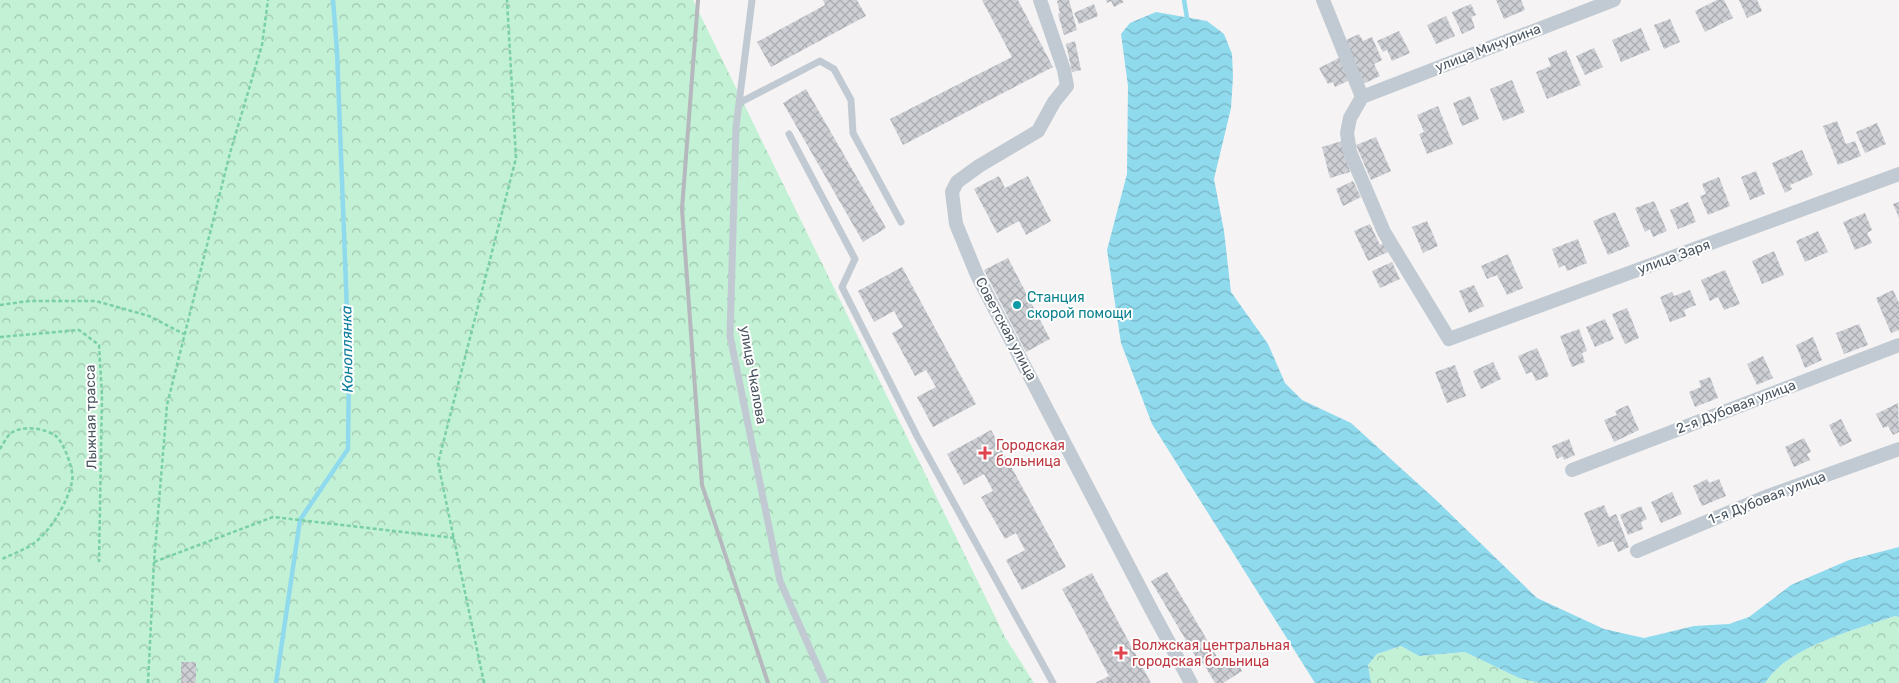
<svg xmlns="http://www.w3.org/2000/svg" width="1899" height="683" viewBox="0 0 1899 683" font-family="Rubik,sans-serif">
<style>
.forest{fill:url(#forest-crowns)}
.water{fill:url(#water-waves)}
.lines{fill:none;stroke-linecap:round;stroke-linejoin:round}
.stream{stroke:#90daee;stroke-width:4.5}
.building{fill:url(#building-cross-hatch)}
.path{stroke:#7ad0a6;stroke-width:2.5;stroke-dasharray:4 2.5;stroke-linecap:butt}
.lane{stroke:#c1cad2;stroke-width:7}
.street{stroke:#c1cad2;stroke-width:14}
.rail{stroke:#b5b8bd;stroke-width:4}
.culture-dot{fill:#0f9aa8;stroke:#fff;stroke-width:2}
.health-dot{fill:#e0444e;stroke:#fff;stroke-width:2}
.labels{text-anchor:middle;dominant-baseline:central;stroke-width:4;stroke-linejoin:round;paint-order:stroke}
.street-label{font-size:14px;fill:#4a5661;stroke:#fff}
.culture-label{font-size:14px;fill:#0d838f;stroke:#fff;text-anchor:start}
.health-label{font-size:14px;fill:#be3a42;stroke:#fff;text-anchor:start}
.water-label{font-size:15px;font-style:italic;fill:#0c7c9b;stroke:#fff}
</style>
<defs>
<pattern id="forest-crowns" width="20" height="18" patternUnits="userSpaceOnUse" patternTransform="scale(1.25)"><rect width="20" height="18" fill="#c3f1d5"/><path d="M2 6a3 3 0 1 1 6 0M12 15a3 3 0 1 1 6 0" fill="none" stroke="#a0c6b0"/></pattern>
<pattern id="water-waves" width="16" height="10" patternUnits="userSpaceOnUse" patternTransform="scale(1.25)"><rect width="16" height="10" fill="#90daee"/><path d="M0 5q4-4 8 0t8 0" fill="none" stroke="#78b4c4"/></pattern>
<pattern id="building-cross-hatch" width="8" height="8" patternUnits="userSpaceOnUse" patternTransform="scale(1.25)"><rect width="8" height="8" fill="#cdcfd5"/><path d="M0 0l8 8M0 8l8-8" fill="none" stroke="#a8abb0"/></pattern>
</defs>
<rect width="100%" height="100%" fill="#f5f3f3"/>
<path class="forest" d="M0,0H693L1005,637L1034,683H0Z
M1895,616L1899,617V683H1765C1787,647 1857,629 1895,616Z
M1401,646L1419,656L1465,652L1519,678L1540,683H1371L1368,665L1377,654Z"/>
<path class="water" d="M1156,12L1207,21L1224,34L1232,54L1233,77L1231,108L1214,179L1224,231L1231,292L1268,344L1285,383L1302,400L1351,423L1436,500L1537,598L1604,629L1644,638L1694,626L1729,624L1749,617L1791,585L1849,560L1899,547V617L1895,616C1857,629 1787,647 1765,683H1540L1519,678L1465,652L1419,656L1401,646L1377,654L1368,665L1371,683H1315L1152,424L1121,343L1107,250L1127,174L1128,86L1121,34L1130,23Z"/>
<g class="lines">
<path class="stream" d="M1184,0L1187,18
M276,683L300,520L348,449L349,364L337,51L333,0"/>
</g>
<path class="building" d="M823,0H857L866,16L771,67L757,42L825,5Z
M982,0H1018L1053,67L903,145L890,119L1012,57Z
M1059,0H1069L1077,30L1064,35L1058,14L1060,13L1057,1Z
M1106,0H1122L1124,2L1114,7L1111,1L1107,3Z
M1496,0H1521L1525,10L1504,19Z
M1717,0H1724L1733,18L1705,32L1695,11Z
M1739,0H1757L1762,11L1747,18Z
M1094,4L1098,16L1079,24L1074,13Z
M1471,4L1476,15L1471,17L1475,28L1462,34L1452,12Z
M1446,16L1455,36L1436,44L1427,25Z
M1670,19L1680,42L1664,49L1654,25Z
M1641,28L1650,50L1621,62L1612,40Z
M1399,31L1410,53L1392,61L1387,50L1383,52L1377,41Z
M1359,34L1363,41L1372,37L1382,60L1374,64L1380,76L1363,84L1344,41Z
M1075,41L1081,70L1072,72L1066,44Z
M1594,48L1603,67L1585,75L1576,56Z
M1566,50L1581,85L1547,99L1536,72L1551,66L1548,58Z
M1339,58L1350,80L1335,87L1333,82L1328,84L1319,68Z
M1512,80L1525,112L1503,121L1490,89Z
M806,89L886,228L863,242L783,103Z
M1470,96L1479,119L1462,126L1453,103Z
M1438,106L1453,144L1427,154L1419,134L1424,132L1417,115Z
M1837,121L1846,144L1855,141L1861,156L1838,165L1823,126Z
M1877,123L1886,144L1865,153L1856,132Z
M1376,137L1391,171L1371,180L1356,145Z
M1342,141L1350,172L1330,178L1322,147Z
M1802,150L1813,175L1790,185L1792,189L1785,193L1772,163Z
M1756,171L1765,194L1750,200L1741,177Z
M999,176L1005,188L1028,176L1051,221L1026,235L1019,221L997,233L974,189Z
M1719,177L1730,206L1708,215L1700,196L1706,194L1702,184Z
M1353,181L1361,197L1343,206L1336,189Z
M1654,201L1667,231L1653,237L1650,229L1645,232L1635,208Z
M1688,202L1696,222L1678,229L1670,210Z
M1899,202V218L1893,204Z
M1615,212L1630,246L1608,255L1593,221Z
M1865,213L1872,230L1867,233L1872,243L1855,250L1843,222Z
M1427,221L1438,246L1423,253L1412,227Z
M1370,224L1380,245L1383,243L1388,252L1368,261L1354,231Z
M1818,231L1828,252L1805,262L1796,241Z
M1578,239L1587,263L1567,271L1565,265L1559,268L1552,249Z
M1774,251L1784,275L1762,284L1752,261Z
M1508,254L1523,288L1507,295L1497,275L1487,279L1481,266Z
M1008,258L1050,339L1026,352L984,270Z
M1392,262L1400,279L1380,288L1372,271Z
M902,267L976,404L933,427L917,397L936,387L926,370L915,376L892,333L903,327L894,311L874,322L858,291Z
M1725,270L1740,304L1724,310L1718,297L1710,301L1701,280Z
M1474,285L1484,306L1469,313L1459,291Z
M1690,290L1696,305L1684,310L1686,316L1670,322L1660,297L1672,292L1674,296Z
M1893,290L1899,303V330L1891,333L1876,298Z
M1627,308L1639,338L1625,344L1612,314Z
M1605,319L1614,339L1595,347L1586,327Z
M1859,324L1868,345L1844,354L1836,333Z
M1579,329L1587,351L1582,353L1585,362L1572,367L1560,336Z
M1813,337L1822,360L1805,368L1796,345Z
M1537,348L1549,376L1536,381L1532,372L1526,374L1518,356Z
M1763,356L1773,378L1757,385L1747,364Z
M1493,362L1501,379L1481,389L1473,371Z
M1455,365L1466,396L1447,403L1435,372Z
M1710,377L1718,398L1695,407L1689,392L1701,387L1699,381Z
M1898,403L1899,432L1893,435L1888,426L1883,428L1876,414Z
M1628,405L1639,430L1614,442L1604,420L1617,415L1615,411Z
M1841,419L1852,441L1840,447L1829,425Z
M991,430L1066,567L1022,590L1006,560L1025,550L1016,533L1005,539L981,497L993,491L984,474L964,485L947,454Z
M1804,438L1811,452L1807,454L1810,460L1794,467L1785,447Z
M1569,439L1575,455L1564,460L1563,456L1557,459L1552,446Z
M1707,479L1709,483L1719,479L1726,496L1702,506L1693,486Z
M1672,492L1682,514L1661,523L1651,502Z
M1604,505L1609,517L1616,514L1629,547L1618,552L1613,541L1598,547L1584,513Z
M1641,506L1647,519L1641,522L1643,529L1628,535L1620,515Z
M1167,572L1223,667L1236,660L1242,671L1223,683H1215L1203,663L1200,664L1151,581Z
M1092,573L1151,683H1095L1109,676L1062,589Z
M181,662H196V683H181Z"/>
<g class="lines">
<path class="path" d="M0,305L29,301H96L149,316L184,334
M0,337L79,330L99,345L102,396L99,562
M0,449C3,444 7,436 11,433C23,425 44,428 56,436C64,443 75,472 72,482C67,504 49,534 30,546C21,551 11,555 2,559
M154,562L273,517L454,538
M148,683L154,562L167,405L230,153L262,45L268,0
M484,683L438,463L516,158L507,0"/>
<path class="lane" d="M752,0L736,127L730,336L780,581L825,683
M739,103L820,61L834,69L851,100L853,133L901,222
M789,134L855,259L842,287L918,438L1053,683"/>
<path class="street" d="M1040,0L1064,70L1067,86L1054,102L1038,131L979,166L957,182L952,192L956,224L977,275L1151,609L1191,683
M1323,0L1362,97L1350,118L1347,133L1350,152L1384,232L1449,339L1899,174
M1362,97L1614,0
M1572,470L1899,345
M1637,551L1768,496L1899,449"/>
<path class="rail" d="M698,0L682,209L702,485L768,683"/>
</g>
<circle class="culture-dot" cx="1017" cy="305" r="5"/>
<g class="health-dot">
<path d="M982.5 445.5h5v5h5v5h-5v5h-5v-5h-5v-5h5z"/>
<path d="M1118.5 645.5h5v5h5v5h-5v5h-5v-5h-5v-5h5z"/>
</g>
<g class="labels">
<g class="street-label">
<text transform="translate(1488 48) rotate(-21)">улица Мичурина</text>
<text transform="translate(1674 257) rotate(-20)">улица Заря</text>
<text transform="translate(1006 329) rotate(62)">Советская улица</text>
<text transform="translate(753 375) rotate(80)">улица Чкалова</text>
<text transform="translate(1736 407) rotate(-21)">2-я Дубовая улица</text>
<text transform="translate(91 417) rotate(-91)">Лыжная трасса</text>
<text transform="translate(1767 498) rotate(-21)">1-я Дубовая улица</text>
</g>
<g class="culture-label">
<text x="1027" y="297">Станция<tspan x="1027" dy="16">скорой помощи</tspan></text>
</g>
<g class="health-label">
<text x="996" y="445">Городская<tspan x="996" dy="16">больница</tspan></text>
<text x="1132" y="645">Волжская центральная<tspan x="1132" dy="16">городская больница</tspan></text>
</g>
<g class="water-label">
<text transform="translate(347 349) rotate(-91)">Коноплянка</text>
</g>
</g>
</svg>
